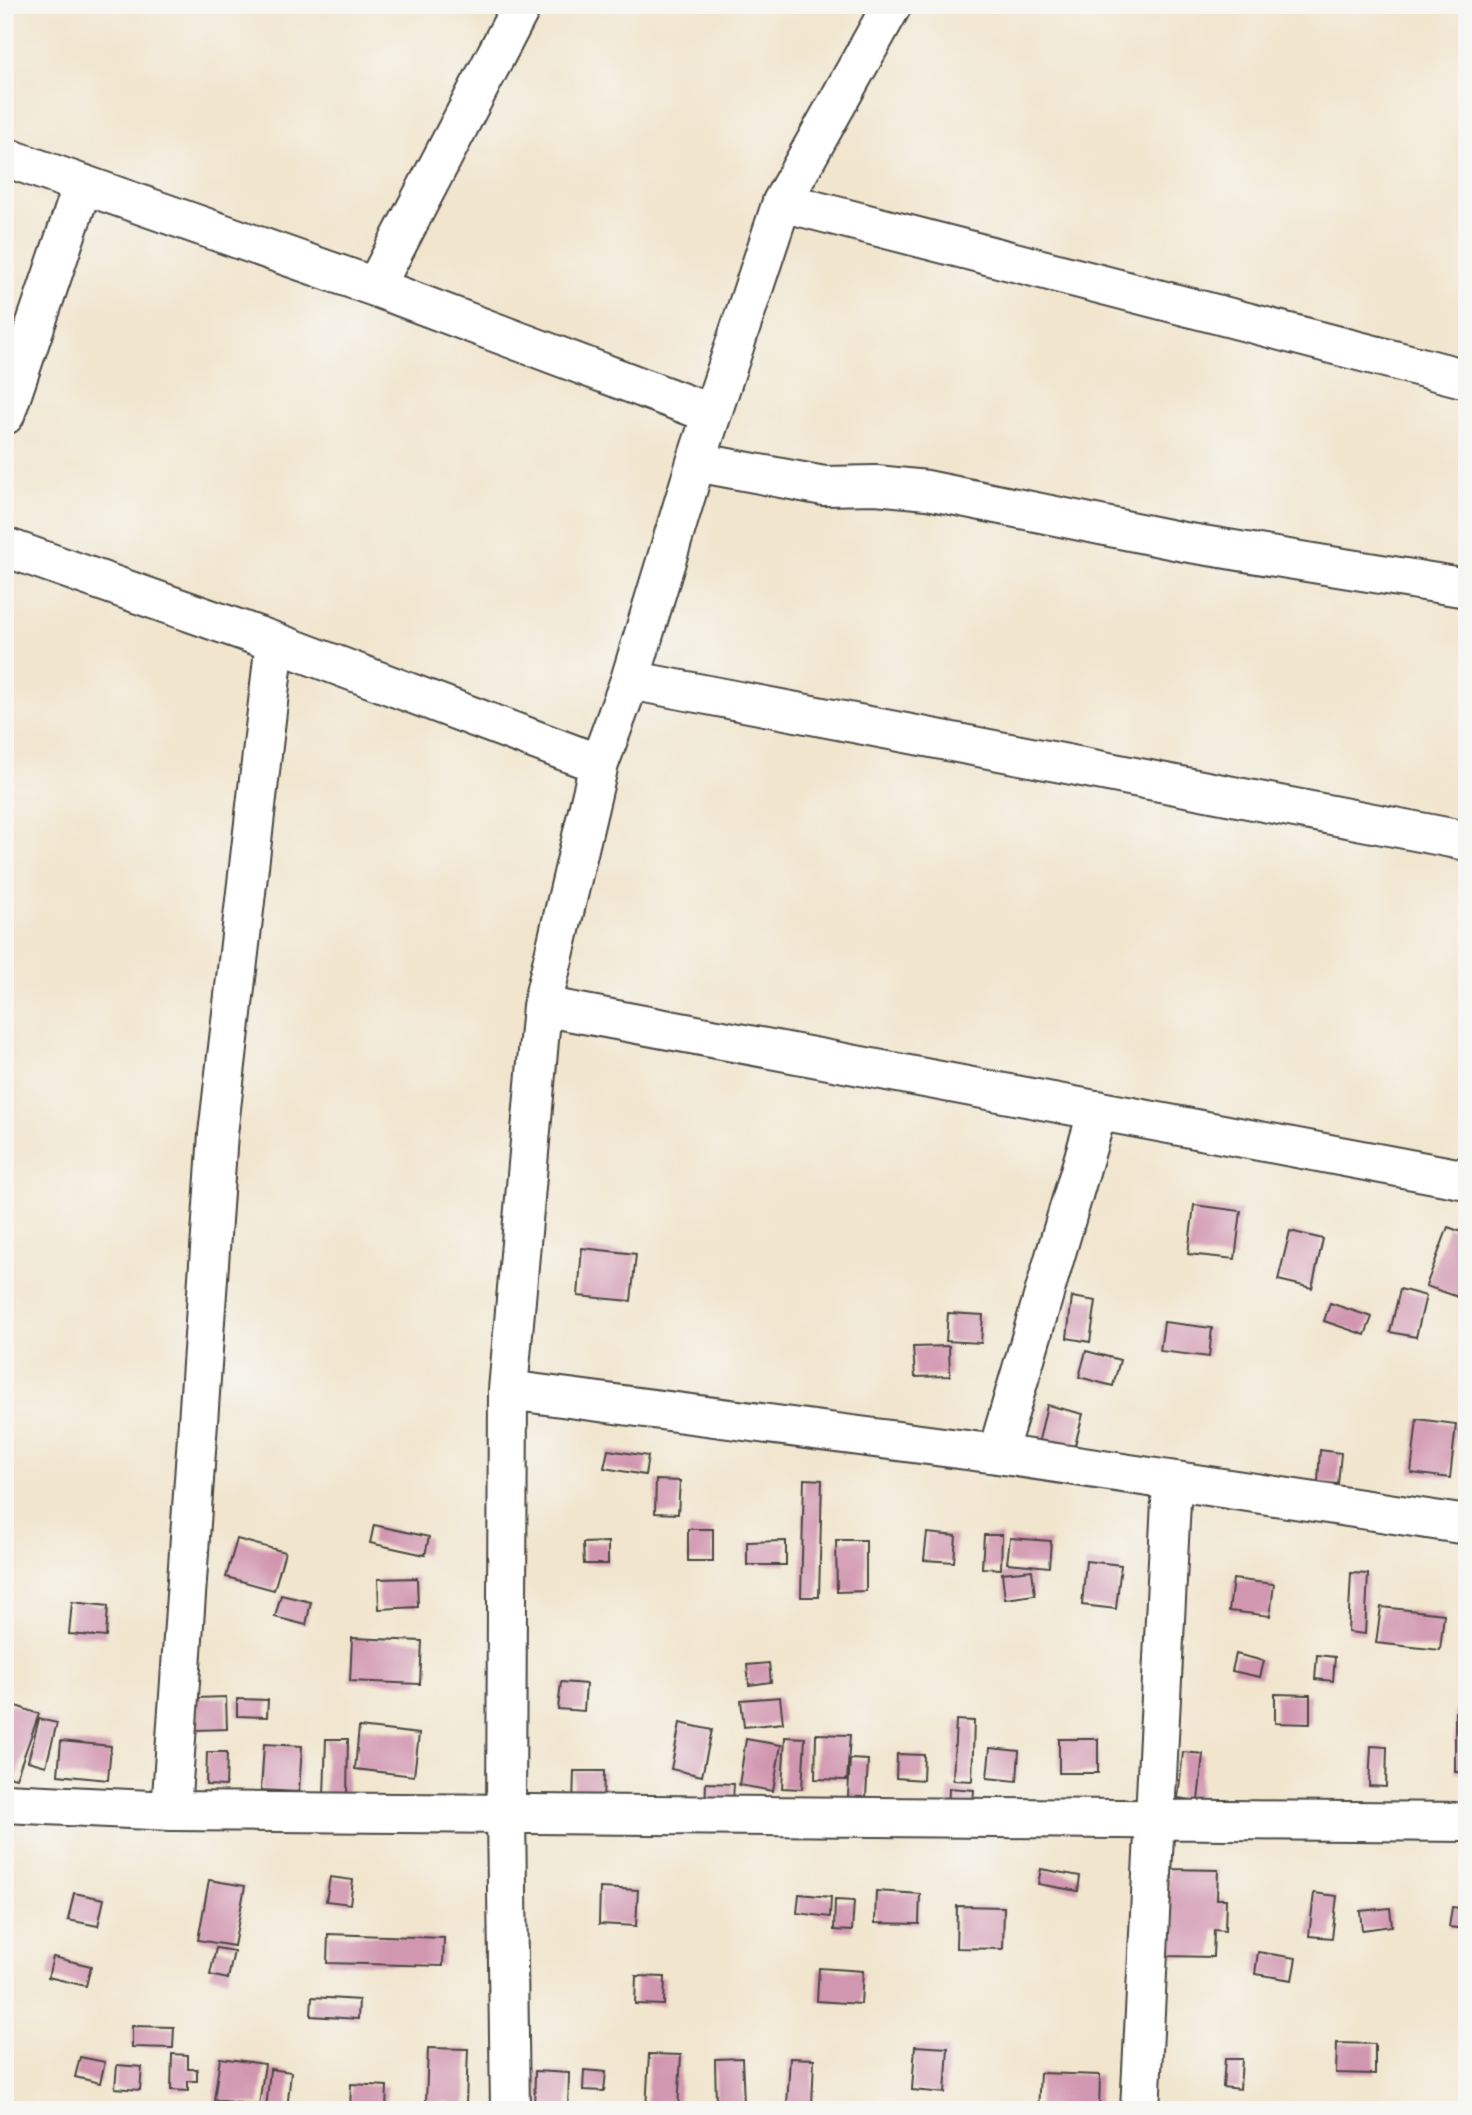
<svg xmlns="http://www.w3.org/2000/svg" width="1472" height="2115" viewBox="0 0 1472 2115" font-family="Mynerve,sans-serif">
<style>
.building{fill:#d297b0}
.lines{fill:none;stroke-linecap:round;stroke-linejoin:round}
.street-casing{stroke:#494743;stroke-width:42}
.street{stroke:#fff;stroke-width:38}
</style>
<rect width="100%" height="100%" fill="#f6f6f2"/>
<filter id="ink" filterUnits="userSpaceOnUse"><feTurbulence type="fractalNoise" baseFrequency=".0143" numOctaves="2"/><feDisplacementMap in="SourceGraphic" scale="14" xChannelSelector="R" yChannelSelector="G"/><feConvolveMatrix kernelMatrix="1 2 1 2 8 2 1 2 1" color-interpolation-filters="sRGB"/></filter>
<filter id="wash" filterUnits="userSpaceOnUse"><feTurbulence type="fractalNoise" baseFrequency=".00686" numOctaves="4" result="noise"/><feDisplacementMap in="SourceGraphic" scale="28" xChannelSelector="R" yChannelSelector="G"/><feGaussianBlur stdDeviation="1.57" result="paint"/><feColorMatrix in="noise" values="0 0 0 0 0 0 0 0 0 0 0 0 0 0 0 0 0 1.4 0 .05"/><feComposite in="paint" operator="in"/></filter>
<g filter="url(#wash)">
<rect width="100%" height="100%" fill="#f1e5cd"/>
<g id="blocks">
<path class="building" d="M1194,1205L1241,1211L1235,1259L1188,1254Z
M1448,1227L1467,1234V1300L1426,1286Z
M1290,1231L1323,1239L1312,1288L1278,1280Z
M582,1248L636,1254L631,1301L578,1296Z
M1400,1289L1426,1296L1416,1337L1390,1332Z
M1072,1297L1096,1301L1090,1342L1067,1338Z
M1330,1303L1372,1317L1365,1335L1324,1321Z
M948,1313L983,1315L981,1343L946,1341Z
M1164,1322L1212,1328L1209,1357L1160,1351Z
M949,1346L950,1376L915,1377L913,1347Z
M1086,1351L1120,1360L1113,1386L1079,1377Z
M1047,1405L1083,1414L1074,1449L1039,1440Z
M1417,1419L1456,1424L1450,1478L1411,1473Z
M608,1450L648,1456L645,1475L604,1468Z
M1320,1450L1341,1453L1338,1484L1318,1482Z
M804,1479L822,1480L819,1597H801Z
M656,1480L680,1481L678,1514L655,1513Z
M374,1525L429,1537L425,1555L370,1543Z
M688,1529H713V1561H688Z
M927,1533L956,1536L954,1562L924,1560Z
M984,1535H1002L1001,1569L982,1568Z
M1010,1538L1051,1541L1049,1567L1007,1563Z
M237,1539L285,1552L274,1590L226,1577Z
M836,1540H866V1591L837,1592Z
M786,1541V1565H747V1542Z
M608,1542V1564H584L583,1543Z
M1086,1561L1121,1565L1116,1609L1082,1605Z
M1032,1570L1035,1595L1005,1599L1002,1573Z
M1351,1573L1368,1574L1365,1634L1348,1632Z
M417,1578L418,1607L379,1609L378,1579Z
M1233,1579L1274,1584L1270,1616L1229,1611Z
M281,1595L311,1602L306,1625L275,1617Z
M72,1602L108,1606L106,1637L69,1634Z
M1381,1607L1444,1614L1440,1650L1376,1643Z
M352,1638L422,1641L420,1684L350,1681Z
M1236,1654L1264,1661L1260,1677L1232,1671Z
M1317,1655L1335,1657L1333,1681L1315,1679Z
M769,1663L771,1682L749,1685L747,1665Z
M561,1682L586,1684L584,1711L558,1709Z
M1275,1694L1310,1695V1724L1275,1723Z
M226,1697L227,1729L195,1730V1698Z
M780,1697L783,1723L744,1727L741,1700Z
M237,1699L268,1700L267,1717L237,1716Z
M5,1702L39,1714L16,1778L5,1775Z
M1455,1712H1467V1772H1455Z
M39,1719L57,1723L46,1766L28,1761Z
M956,1720L974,1721L972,1781L953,1780Z
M680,1723L712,1730L702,1776L671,1769Z
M359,1727L419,1734L414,1776L355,1769Z
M816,1734L850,1735L847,1780L815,1779Z
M785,1737L805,1738L802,1789L782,1788Z
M326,1739H348L347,1797L324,1796Z
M746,1739L781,1745L773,1791L739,1785Z
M1059,1739H1098V1773H1059Z
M61,1741L111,1746L108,1780L58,1775Z
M264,1744L302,1746L299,1792L261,1790Z
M1371,1746L1387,1747L1386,1787L1369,1786Z
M990,1748L1019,1751L1017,1781L987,1778Z
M207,1752H227L226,1786L206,1785Z
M1183,1752L1203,1754L1198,1801L1178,1798Z
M897,1754L924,1755L923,1780L896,1778Z
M850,1759L868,1760L866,1798L848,1797Z
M574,1771H604L603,1803H573Z
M706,1783L734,1784L732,1814L705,1813Z
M949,1788L974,1790L972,1817L948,1816Z
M1041,1869L1080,1876L1078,1891L1038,1884Z
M1168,1869L1218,1870L1217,1899H1226L1225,1931L1214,1930L1213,1957L1167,1956Z
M330,1877L353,1880L350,1904L326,1901Z
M209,1880L245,1886L234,1946L198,1940Z
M600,1888L638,1890L636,1926L599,1924Z
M876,1891L920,1894L919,1924L875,1923Z
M74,1893L104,1899L98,1926L68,1920Z
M1314,1893L1337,1896L1332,1938L1309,1936Z
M799,1894L831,1897L830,1917L797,1913Z
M835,1900L854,1901L852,1931L834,1930Z
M957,1906L1004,1907L1003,1949L956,1948Z
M1452,1907L1467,1909V1929L1449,1927Z
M1390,1908L1392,1926L1362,1930L1360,1911Z
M328,1934L444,1938L443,1966L327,1963Z
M216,1948L234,1951L228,1979L210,1975Z
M1258,1952L1296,1958L1292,1980L1255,1974Z
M53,1957L91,1966L86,1986L48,1977Z
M819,1968L863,1971L861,2004L817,2001Z
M636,1976L665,1977L664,2005L635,2004Z
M312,1997L359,2000L358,2019L311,2016Z
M132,2026L174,2027L173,2048L132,2047Z
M1337,2043L1375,2044V2074L1336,2073Z
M915,2046L948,2048L945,2093L912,2090Z
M428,2048L468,2049L466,2103L426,2102Z
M172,2054L188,2055V2069H197V2081H188V2091L171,2090Z
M649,2054L681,2055L678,2110H646Z
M80,2057L105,2062L100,2083L75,2077Z
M220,2058L265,2064L259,2105L214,2100Z
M742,2058L744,2103L716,2104L715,2059Z
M790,2058L814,2059L812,2106L787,2105Z
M1225,2059H1242L1240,2089L1223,2087Z
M117,2065L142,2067L140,2090L115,2088Z
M270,2069L291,2072L287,2110H266Z
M584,2070L606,2072L604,2091L583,2090Z
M535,2071L569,2073L568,2110H534Z
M1040,2073L1100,2075L1099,2110H1038Z
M351,2084L387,2086L386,2110H350Z"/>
</g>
</g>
<g filter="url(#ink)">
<use href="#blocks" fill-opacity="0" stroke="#494743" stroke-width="2"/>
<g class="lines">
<g class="street-casing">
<path id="street" d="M5,157L375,287L712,414
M782,202L1467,379
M375,287L522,5
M5,415L83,184
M696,462L824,486L876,485L927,490L1184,542L1467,588
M5,547L275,642L599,764
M630,680L1467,841
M542,1006L1467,1180
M508,1390L997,1454L1467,1525
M997,1454L1098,1110
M5,1803L171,1811L1467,1822
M171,1811L218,1134L275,642
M510,2110L506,1815L508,1390L542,1006L599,764L630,680L696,462L782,202L892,5
M1140,2110L1172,1482"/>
</g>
<use href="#street" class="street"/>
</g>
</g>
<rect width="1472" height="2115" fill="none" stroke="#f6f6f2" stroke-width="28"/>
</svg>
